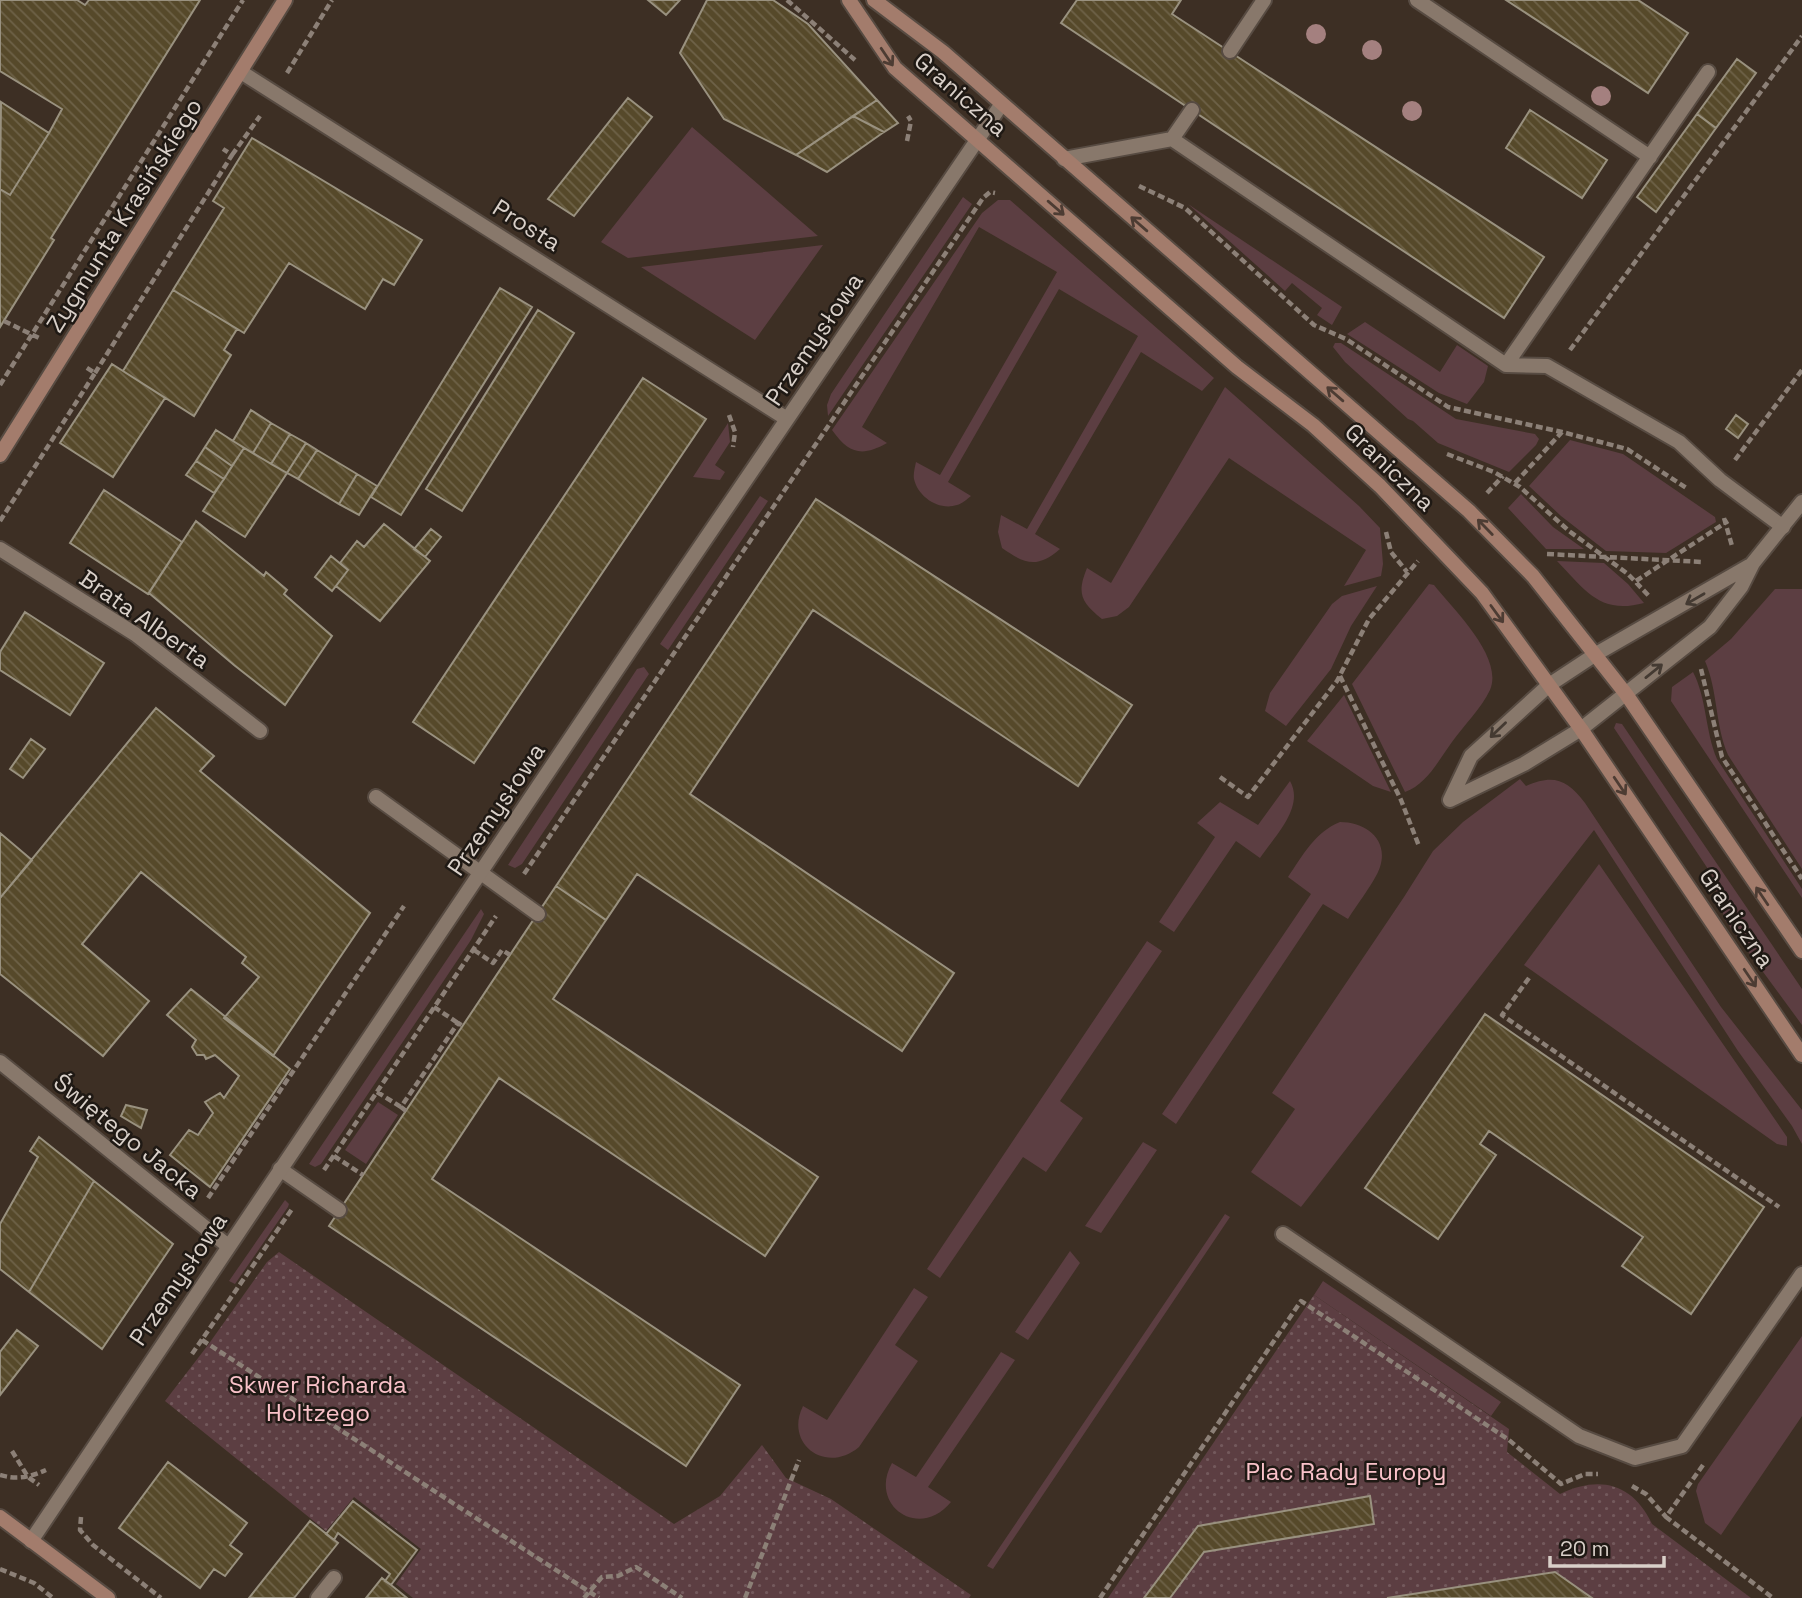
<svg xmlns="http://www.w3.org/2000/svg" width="1802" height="1598" viewBox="0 0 1802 1598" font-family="'Space Grotesk',sans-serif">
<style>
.green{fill:#5c3e42}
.park{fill:url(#park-dots)}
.building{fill:url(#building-back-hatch);stroke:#99917f;stroke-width:2}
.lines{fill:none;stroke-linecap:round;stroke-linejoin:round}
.lane-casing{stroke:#574b42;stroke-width:18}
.street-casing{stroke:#574b42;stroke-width:18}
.secondary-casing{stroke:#574b42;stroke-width:18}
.path{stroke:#8c8077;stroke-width:4.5;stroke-dasharray:7 3.5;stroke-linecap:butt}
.lane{stroke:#88786b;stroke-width:14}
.street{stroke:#88786b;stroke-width:14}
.secondary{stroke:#a37c6c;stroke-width:14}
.tree{fill:#a4807f}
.oneway{stroke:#4d3c33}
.oneway2{stroke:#443a32}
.labels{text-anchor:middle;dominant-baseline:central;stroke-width:5;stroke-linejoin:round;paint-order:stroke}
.street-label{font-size:24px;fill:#d9d0c9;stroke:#1f1914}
.park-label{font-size:24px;fill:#f9c2c9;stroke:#1f1914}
</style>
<defs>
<pattern id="park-dots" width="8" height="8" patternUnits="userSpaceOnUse" patternTransform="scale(1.75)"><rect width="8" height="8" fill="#5c3e42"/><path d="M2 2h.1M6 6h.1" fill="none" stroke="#73595c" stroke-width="1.8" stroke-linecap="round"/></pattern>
<pattern id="building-back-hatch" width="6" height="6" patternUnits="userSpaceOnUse" patternTransform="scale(1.75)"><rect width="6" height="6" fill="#56492a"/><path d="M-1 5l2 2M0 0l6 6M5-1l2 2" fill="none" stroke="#6e6248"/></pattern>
</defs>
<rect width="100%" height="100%" fill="#3d2f24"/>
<path class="green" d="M692,127L818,236L628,258L601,242Z
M963,197L972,204L828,416L827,405L831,394Z
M998,200H1010L1214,378L1202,391L1141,352L1035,534L1060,549C1037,569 1025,564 1002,548L998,532L1001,515L1027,529L1138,336L1059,289L948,482L971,496C967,499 962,504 957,505C939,511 918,497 914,479C913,474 915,467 916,462L940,475L1057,272L979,227L862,427L887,443C862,457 849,454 832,430L982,213Z
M1188,204L1342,307L1332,325L1317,315L1322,308L1292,283L1285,291Z
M823,245L755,340L641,267Z
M1365,322L1440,372L1457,345L1488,366L1484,382L1467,404L1439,393L1347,334Z
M1335,343H1341L1456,419L1535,434L1539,439L1536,445L1509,472L1438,443L1413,421L1408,419L1345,362L1333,347Z
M1225,387L1359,506L1380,528L1383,564L1381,576L1344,586L1366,550L1229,458L1129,607L1117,616L1102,619C1080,601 1077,593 1087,568L1111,583Z
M728,423L730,442L715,465L725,472L720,480L693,477Z
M1570,440L1623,454L1715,517L1716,522L1666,553L1606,551L1561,516L1529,486Z
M1521,494L1553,527L1584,549H1546L1508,508Z
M760,496L768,501L668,650L660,644Z
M1557,561L1604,563L1628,584L1644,603C1600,615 1585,590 1557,561Z
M1429,584L1434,585C1453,609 1504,657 1490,690C1481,709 1464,725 1452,742C1438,761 1427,784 1405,792L1352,684Z
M1377,586L1351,626L1331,669L1286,726L1265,711L1270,693L1332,604L1342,596Z
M1775,589H1802V869L1728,755C1715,725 1718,691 1705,661L1731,639Z
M644,667L649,674L522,864L515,868L508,865L637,669Z
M1693,672C1707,699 1705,731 1717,759L1802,889V898L1671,701L1672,687Z
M1344,695L1391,792L1373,786L1307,741Z
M1616,723L1622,724L1802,989V1025L1725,920L1712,875L1614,728Z
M1520,779L1526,786C1553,774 1567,779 1585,803L1721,1007L1802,1110V1144L1792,1126L1738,1051L1594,830L1301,1207L1251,1172L1295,1109L1272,1093L1404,897L1433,851L1463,822Z
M1290,781C1305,807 1274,837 1260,858L1236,841L1174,932L1159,922L1215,837L1197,823L1220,802L1258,825Z
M1340,822C1365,822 1389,839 1380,867C1376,880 1356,906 1348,919L1323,904L1176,1124L1162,1114L1311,894L1288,877C1303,855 1315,832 1340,822Z
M1599,864L1787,1137V1146L1777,1144L1524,965Z
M481,909L484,914L471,940L321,1164L315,1167L309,1164Z
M1147,941L1162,951L1060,1101L1083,1118L1046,1172L1023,1157L940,1278L927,1269Z
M378,1102L398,1115L366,1164L345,1150Z
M1143,1142L1157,1150L1101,1233L1085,1226Z
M285,1200L289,1204L288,1207L235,1284L229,1281Z
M1225,1214L1230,1217L993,1569L987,1566Z
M1070,1251L1080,1263L1028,1340L1015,1332Z
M1323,1281L1501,1402L1491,1416L1314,1295Z
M914,1288L928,1297L895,1345L918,1361L859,1447C826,1475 784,1444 803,1406L827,1420Z
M1802,1336V1416L1721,1535L1705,1523L1696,1491L1698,1484Z
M1001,1352L1015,1360L928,1487L951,1502C919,1541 868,1505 892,1463L916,1477Z"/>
<path class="park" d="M279,1252L674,1524L720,1496L762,1445L786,1478L831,1499L971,1595L969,1598H413L396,1584L421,1549L354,1497L326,1531L165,1401L208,1345L267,1262Z
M1314,1295L1509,1429L1507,1452L1560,1494C1599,1475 1633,1483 1652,1524L1751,1598H1108Z"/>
<path class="building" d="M0,0H77L85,5L89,0H200L51,238L54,240L0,327V105L1,102L49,133L62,109L0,71Z
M648,0H680L666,15Z
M707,0H773L808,24L877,100L796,155L724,119L680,53Z
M1077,0H1181L1172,14L1544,257L1504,318L1061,23Z
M1506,0H1638L1688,33L1648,93Z
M1737,59L1756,73L1716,128L1697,114Z
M628,98L652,117L574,216L548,199Z
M877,100L898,123L884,132L853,116Z
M1,102L49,133L10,195L0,189Z
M1530,110L1607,160L1582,198L1506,148Z
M1697,114L1716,128L1656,212L1637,197Z
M853,116L884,132L827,172L796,155Z
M252,138L422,240L394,285L383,279L365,309L289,263L244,333L173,290L224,208L213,201Z
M500,288L532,307L401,515L371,497Z
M173,290L237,329L224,350L231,355L194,416L123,371Z
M538,310L574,333L462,511L426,489Z
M112,364L165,398L113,477L60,443Z
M643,378L706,419L474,763L413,722Z
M251,410L271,423L253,453L233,441Z
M1736,415L1748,424L1738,438L1726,429Z
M271,423L290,434L271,464L253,453Z
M216,430L244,448L232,466L205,447Z
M290,434L306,443L287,473L271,464Z
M306,443L317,450L298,479L287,473Z
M205,447L232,466L224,479L196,461Z
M244,448L287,473L245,537L203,511Z
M317,450L357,474L339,504L298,479Z
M196,461L224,479L214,493L186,475Z
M357,474L377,486L359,515L339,504Z
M104,490L182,542L148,594L70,543Z
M816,499L1132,705L1078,786L813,610L690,794L954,973L902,1051L637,874L606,920L556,886Z
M196,521L264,576L266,572L287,590L284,594L332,636L285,705L234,665L149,593Z
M384,524L430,561L380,621L336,586L348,570L340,563L357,541L364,547Z
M431,529L441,537L425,557L414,549Z
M331,556L348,570L332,591L315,577Z
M25,612L104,663L70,715L0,670V652Z
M156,708L214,756L200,771L370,913L273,1056L224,1018L259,977L242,963L246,957L141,872L82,944L149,1001L103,1056L0,974V898Z
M31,739L45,749L23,778L10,769Z
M0,833L32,860L0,898Z
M556,886L606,920L553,999L818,1177L765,1256L499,1078L432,1179L740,1385L686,1466L329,1226Z
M191,989L290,1069L210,1187L170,1155L189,1130L198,1135L213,1113L205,1102L220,1093L224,1098L239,1076L215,1055L206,1059L204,1055H197L192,1047L196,1040L167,1015Z
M1485,1014L1764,1207L1691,1314L1622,1266L1643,1237L1489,1131L1480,1144L1496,1155L1438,1239L1365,1188Z
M126,1105L147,1110L141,1128L121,1116Z
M39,1137L94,1181L29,1292L0,1269V1224L38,1157L30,1151Z
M94,1181L173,1244L102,1349L29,1292Z
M17,1330L38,1346L0,1395V1352Z
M168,1462L247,1523L230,1545L242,1554L225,1576L214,1569L200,1588L119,1528Z
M1370,1496L1374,1524L1204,1552L1170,1598H1144L1198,1526Z
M353,1501L417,1550L391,1585L385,1581L390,1574L338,1533L334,1540L326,1534Z
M310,1521L338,1543L294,1598H249Z
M1555,1572L1592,1598H1387Z
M382,1578L391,1585L407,1598H366Z"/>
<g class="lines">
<g class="lane-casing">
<path id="lane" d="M1417,0L1650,157
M1230,51L1264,0
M1172,139L1192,110
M1064,159L1172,139L1506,365L1547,366L1679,442L1720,480L1783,527
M1506,365L1708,72
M376,797L538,914
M1450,800L1471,756L1549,685
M1450,800L1524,764L1581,729
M280,1169L339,1210
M1283,1234L1579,1436L1635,1458L1682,1446L1802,1274
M318,1598L334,1578"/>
</g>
<g class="street-casing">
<path id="street" d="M241,72L787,419
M0,549L135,634L260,731
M1549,685L1596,654L1749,566
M1581,729L1710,627L1741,587L1753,563L1802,502
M0,1062L228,1246
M31,1541L634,644L1001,105"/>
</g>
<g class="secondary-casing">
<path id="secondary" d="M849,0L895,68L1237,367L1313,425L1380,486L1482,593L1581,729L1802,1055
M874,0L943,52L1469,511L1533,576L1626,694L1802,951
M0,455L285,0
M0,1517L108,1598"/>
</g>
<path class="path" d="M787,0L855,60
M287,73L332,0
M907,141L911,121L908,116
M232,155L260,116
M1139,186L1185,208L1314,325L1346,339L1448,407L1562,432
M4,321L41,339
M1570,350L1802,36
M95,373L232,155L223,149
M0,385L243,0
M729,415L735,432L733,447
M1447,454L1494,472L1520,487L1569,531L1628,574L1649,596
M1735,460L1802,370
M1515,483L1562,432L1627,449L1688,489
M1487,493L1503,476
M1724,518L1732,546
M0,521L95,373L84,366
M1386,532L1391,552L1407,572
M1547,554L1703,562
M1636,581L1728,521
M1701,669L1722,757L1802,879
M1340,676L1401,800L1419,846
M1220,777L1248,797L1337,681L1369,619L1418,561
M524,874L983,198L990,192L995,193
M474,950L493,963L502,950L510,955
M1529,978L1502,1015L1779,1207
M434,1007L458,1023
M377,1092L401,1107
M406,1111L401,1107L458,1023L463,1026
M334,1156L363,1175
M324,1170L496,916
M208,1198L404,906
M202,1340L599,1598
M192,1354L292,1209
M12,1451L28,1477L39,1485
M1703,1465L1666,1517L1773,1598
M0,1475C17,1480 30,1477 46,1470
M1632,1486L1646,1494L1666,1517
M81,1517L80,1530L93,1545L161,1598
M0,1569L34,1583L53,1598
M584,1598L602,1577L618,1576L636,1567L682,1598
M745,1598L799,1460
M1100,1598L1301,1301L1509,1440L1561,1484L1585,1474H1598"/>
<use href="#lane" class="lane"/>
<use href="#street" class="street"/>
<use href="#secondary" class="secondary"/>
</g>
<g class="tree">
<circle cx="1316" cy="34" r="10"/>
<circle cx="1372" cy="50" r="10"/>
<circle cx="1601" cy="96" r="10"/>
<circle cx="1412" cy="111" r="10"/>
</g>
<defs><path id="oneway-shaft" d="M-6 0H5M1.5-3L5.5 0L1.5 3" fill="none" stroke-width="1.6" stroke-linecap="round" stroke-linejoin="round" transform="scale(1.75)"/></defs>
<g class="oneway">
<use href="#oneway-shaft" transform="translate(887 57) rotate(56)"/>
<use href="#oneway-shaft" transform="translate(1056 208) rotate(41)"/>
<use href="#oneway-shaft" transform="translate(1139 224) rotate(-139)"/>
<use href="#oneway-shaft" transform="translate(1335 394) rotate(-139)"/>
<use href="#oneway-shaft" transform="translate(1485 527) rotate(-134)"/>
<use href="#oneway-shaft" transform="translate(1497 614) rotate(54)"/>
<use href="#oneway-shaft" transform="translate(1620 786) rotate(56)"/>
<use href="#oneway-shaft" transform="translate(1762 896) rotate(-124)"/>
<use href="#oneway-shaft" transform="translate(1750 978) rotate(56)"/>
</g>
<g class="oneway2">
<use href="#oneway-shaft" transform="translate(1695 599) rotate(150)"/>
<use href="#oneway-shaft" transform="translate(1654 671) rotate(-39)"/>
<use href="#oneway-shaft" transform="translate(1498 730) rotate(136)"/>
</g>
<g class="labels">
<g class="street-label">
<text transform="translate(961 94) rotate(41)">Graniczna</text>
<text transform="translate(124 215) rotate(-58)">Zygmunta Krasińskiego</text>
<text transform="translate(527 225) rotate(32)">Prosta</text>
<text transform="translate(814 339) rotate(-56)">Przemysłowa</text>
<text transform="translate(1390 467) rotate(44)">Graniczna</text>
<text transform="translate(145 619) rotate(35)">Brata Alberta</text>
<text transform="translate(496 809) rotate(-56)">Przemysłowa</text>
<text transform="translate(1737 918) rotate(56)">Graniczna</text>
<text transform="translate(128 1136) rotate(39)">Świętego Jacka</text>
<text transform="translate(178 1279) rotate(-56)">Przemysłowa</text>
</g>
<g class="park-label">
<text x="318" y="1384">Skwer Richarda<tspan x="318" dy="28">Holtzego</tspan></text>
<text x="1346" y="1471">Plac Rady Europy</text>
</g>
</g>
<path d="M1550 1556v10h114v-10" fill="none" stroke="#d9d0c9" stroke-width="3.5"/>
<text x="1560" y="1556" font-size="21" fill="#d9d0c9" stroke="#1f1914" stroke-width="5" paint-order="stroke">20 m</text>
</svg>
